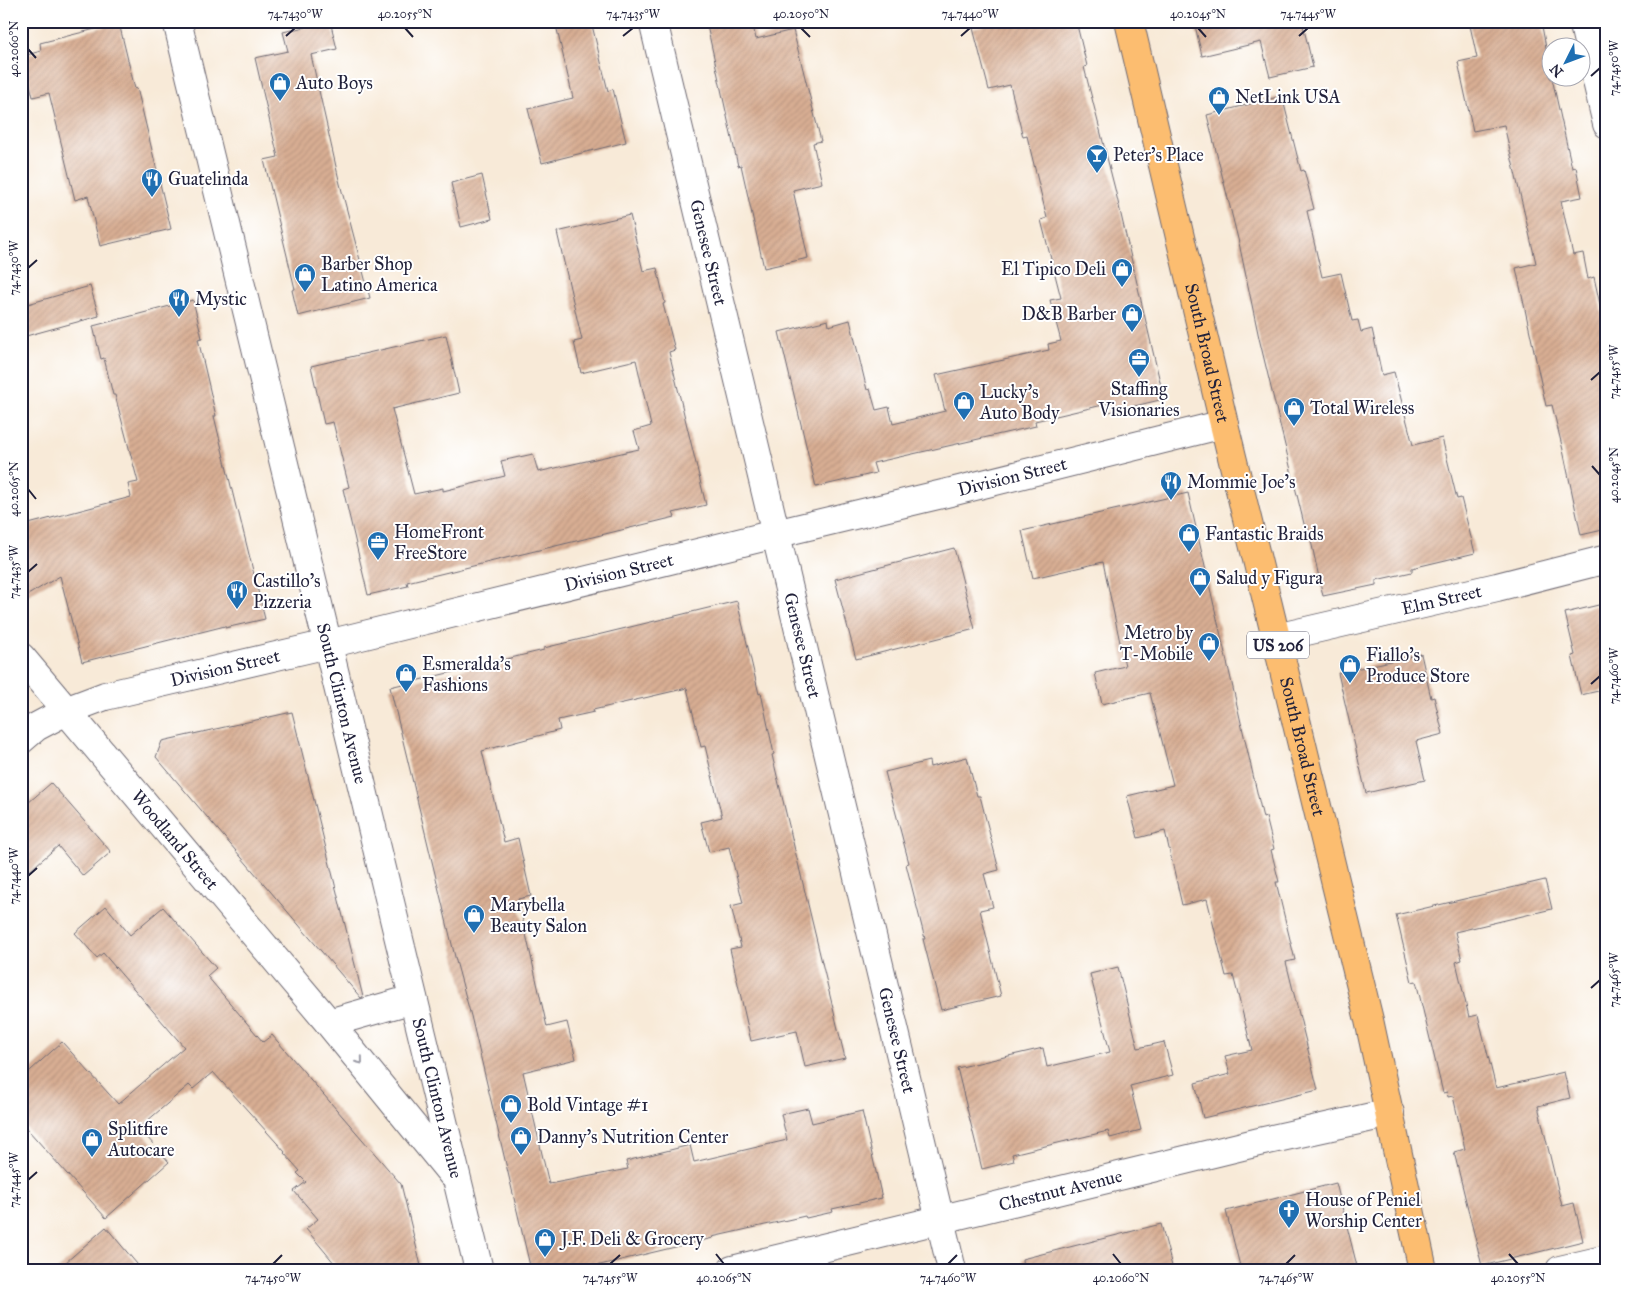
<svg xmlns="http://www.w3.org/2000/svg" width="1628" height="1291" viewBox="0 0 1628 1291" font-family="'IM FELL Great Primer',serif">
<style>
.building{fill:url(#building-hatch)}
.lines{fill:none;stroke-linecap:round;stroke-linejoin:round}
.minor-casing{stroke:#6d6872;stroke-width:30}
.major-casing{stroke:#6d6872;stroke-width:30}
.minor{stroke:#fff;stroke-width:28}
.major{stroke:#fcbd6f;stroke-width:28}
.oneway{stroke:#9c9ca7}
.ticks{fill:none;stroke:#22223b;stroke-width:2}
.labels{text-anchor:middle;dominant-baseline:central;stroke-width:4;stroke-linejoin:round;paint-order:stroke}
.shield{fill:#fff;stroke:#646476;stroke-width:1}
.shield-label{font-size:16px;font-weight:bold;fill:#22223b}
.poi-label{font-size:18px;fill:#22223b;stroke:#fff;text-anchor:start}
.street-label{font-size:18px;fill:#22223b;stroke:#fff}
.neatline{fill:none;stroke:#22223b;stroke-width:2}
.ticks-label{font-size:12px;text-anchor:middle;fill:#22223b}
</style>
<defs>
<pattern id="building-hatch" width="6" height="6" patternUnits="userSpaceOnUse" patternTransform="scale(1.25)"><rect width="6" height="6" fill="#d8ae93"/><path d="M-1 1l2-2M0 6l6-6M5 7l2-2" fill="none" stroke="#b99580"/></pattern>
</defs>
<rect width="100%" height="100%" fill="#fff"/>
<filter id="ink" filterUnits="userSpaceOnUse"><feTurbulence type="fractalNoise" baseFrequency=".02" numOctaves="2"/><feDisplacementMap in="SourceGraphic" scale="10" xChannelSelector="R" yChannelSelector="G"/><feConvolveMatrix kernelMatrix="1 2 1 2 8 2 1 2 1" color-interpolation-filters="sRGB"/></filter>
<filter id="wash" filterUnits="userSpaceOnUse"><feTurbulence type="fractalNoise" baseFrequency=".0096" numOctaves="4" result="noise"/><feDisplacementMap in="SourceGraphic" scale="20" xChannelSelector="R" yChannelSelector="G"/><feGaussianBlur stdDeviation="1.12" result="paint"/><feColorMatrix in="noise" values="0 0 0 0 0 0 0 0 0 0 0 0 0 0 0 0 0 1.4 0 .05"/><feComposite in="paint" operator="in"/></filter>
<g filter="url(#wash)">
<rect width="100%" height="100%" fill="#f8ead8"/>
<g id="blocks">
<path class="building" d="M330,21L337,49L311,55L339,180L370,298L298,316L292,290L295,289L264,160L278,157L255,58L288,51L283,32Z
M555,21H591L608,91L613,89L626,142L542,163L528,109L573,98Z
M706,21H752L756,39L793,30L821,141L813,143L822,183L793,190L808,258L764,268L741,165L738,166Z
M1000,21H1076L1087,66L1084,67L1115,189L1164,399L1109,412L1107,404L1035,421L1036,426L873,463L876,473L816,487L779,332L828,320L829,326L850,320L867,390L870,389L876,410L889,407L893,424L945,411L936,375L1049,350L1048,344L1061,341L1050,300L1061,298L1041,220L1047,218L1027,136L1023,137L1010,85L989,90L973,28Z
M1194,21H1302L1313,67L1270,77L1261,42L1202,56Z
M1469,21H1541L1550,69V78H1552L1572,168L1576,167L1582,197L1561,201L1573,255L1583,253L1588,279L1594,277L1607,337V529L1581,535L1563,450L1552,405L1546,406L1516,268L1536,263L1504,125L1473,131L1458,62L1477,58Z
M119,23L135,89L137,88L171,229L100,246L88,196L75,200L49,93L33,97L23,56L41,51L40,43Z
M1282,96L1301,171L1304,170L1314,209L1307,211L1322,277L1341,273L1352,321L1358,320L1361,332L1372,329L1382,375L1394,372L1413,445L1442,438L1457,499L1461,498L1475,553L1412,568V572L1376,580V585L1323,596L1308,527L1305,528L1259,338L1239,243L1207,115Z
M482,175L492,219L461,227L451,183Z
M630,215L643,271L657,268L665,303L663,304L675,350L669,352L706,505L673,513L675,517L407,582L408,586L368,595L343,489L349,487L333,422L324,424L311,366L446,335L459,393L392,409L414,494L443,488V491L505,476L501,461L533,454L538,472L639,449L634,431L651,426L636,360L581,373L574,342L582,340L557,232Z
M90,286L99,316L26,336L21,318V306Z
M193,300L202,338L198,339L216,416H214L237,511L238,510L265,619L225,628V626L82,662L60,576L21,599V526L131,497L128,484L138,482L115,395H113L104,358L101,359L93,326Z
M1188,493L1263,818L1266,817L1274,849L1271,850L1279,882H1276L1295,960L1286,962L1318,1090L1203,1118L1195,1083L1230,1074L1225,1056L1252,1050L1233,975L1226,976L1207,899L1182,905L1165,831L1138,838L1127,796L1173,785L1150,693L1102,704L1095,673L1125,666L1103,562L1033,578L1022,531Z
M954,548L975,629L856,659L835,579Z
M737,601L759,694L761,693L774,754L772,755L845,1058L805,1067L797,1031L751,1041L730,949L741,947L731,906L743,903L729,847L709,852L701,822L722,817L705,746L701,747L687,688L593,710L594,712L558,720L560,730L482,751L504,842L518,838L531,896L518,899L547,1027L567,1022L576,1059L523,1072L549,1184L628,1169L626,1161L690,1145L694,1162L787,1140L781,1114L808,1108L812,1123L862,1111L882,1198L832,1209L833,1212L806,1218L805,1216L712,1237L713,1238L579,1270H531L471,1016L456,961L390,687L544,650V648Z
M1607,603V689L1581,695L1572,656L1575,655L1565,613Z
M1421,654L1431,698L1434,697L1443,734L1416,741L1425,780L1366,793L1338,673Z
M292,712L363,997L361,998L156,757L162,741Z
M967,757L977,796H980L999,870L984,874L993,907L980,910L1001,996L941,1010L923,939H925L906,864L909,863L885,772L929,761L930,767Z
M51,783L111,852L83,876L58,846L21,878V809Z
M1545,880L1552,909L1455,932L1462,960L1456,962L1469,1017L1478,1015L1496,1088L1564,1072L1570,1098L1538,1106L1562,1206L1574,1203L1583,1241L1482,1266L1454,1152L1465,1149L1453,1096L1448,1097L1447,1092L1443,1093L1416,981L1412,982L1396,915Z
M106,906L130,935L163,907L216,968L207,976L263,1042L272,1035L401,1184L422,1270H340L306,1229L318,1219L294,1191L306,1182L297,1173L300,1171L284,1153L285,1152L213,1072L193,1089L189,1085L139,1128L169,1162L106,1218L21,1122V1079L62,1042L118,1104L184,1047L103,953L97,958L75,933Z
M1118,967L1138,1048L1164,1042L1173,1075L1130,1086L1141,1130L1110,1138L1108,1131L1012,1154L1014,1161L982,1169L957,1068L1043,1048L1047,1067L1110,1052L1090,974Z
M1336,1183L1358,1270H1241L1226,1211Z
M1161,1224L1173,1270H1023L1022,1259Z
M106,1227L142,1270H57Z"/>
</g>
</g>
<g filter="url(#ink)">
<use href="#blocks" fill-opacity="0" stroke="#6d6872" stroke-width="1"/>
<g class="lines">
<g class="minor-casing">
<g id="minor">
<path id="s1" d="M177,21L479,1270"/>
<path id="s2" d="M653,21L952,1270"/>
<path d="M1583,21L1607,124"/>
<path id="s3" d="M1276,638L1497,587L1607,559"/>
<path id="s4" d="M21,657L329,1023L452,1174"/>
<path id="s5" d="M21,740L36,727L68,710L105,696L328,644L775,534L955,491L1224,424"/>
<path d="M329,1023L413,999"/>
<path id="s6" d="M732,1270L1259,1142L1390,1113"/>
<path d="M1560,1270L1607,1259"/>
</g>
</g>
<g class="major-casing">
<g id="major">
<path id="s7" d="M1129,21L1224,424L1369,1020L1423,1270"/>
</g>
</g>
<use href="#minor" class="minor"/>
<use href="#major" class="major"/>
</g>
<defs><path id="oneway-chevron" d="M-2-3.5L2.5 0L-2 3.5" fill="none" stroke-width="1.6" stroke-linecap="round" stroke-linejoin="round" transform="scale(1.25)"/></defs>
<use class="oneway" href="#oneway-chevron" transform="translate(360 1061) rotate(51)"/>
</g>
<path class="ticks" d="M405,28L413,37M801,28L810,37M1198,28L1206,37M286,36L295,28M623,36L633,28M961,36L970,28M1299,36L1308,28M28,49L36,58M1591,76L1600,68M28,268L37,260M1591,380L1600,372M1592,466L1600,475M28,489L36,499M28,572L37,564M1591,684L1600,676M28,876L37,868M1591,988L1600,980M28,1180L37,1172M716,1254L724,1264M1113,1254L1121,1264M1509,1254L1518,1264M273,1264L282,1255M610,1264L620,1255M948,1264L957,1255M1286,1264L1295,1255"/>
<defs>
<g id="shop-pin" transform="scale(1.125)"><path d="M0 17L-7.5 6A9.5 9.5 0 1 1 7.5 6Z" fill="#1f6fb2" stroke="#fff"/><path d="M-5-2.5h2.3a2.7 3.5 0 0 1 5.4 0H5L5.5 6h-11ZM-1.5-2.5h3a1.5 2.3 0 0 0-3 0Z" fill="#fff"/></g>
<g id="bar-pin" transform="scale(1.125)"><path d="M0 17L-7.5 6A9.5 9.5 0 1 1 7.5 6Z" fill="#1f6fb2" stroke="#fff"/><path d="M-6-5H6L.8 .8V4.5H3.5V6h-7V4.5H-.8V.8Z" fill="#fff"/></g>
<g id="restaurant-pin" transform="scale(1.125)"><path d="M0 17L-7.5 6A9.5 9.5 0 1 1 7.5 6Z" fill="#1f6fb2" stroke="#fff"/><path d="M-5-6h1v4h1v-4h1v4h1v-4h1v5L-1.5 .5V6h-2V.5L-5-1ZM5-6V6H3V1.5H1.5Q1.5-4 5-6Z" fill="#fff"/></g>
<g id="office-pin" transform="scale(1.125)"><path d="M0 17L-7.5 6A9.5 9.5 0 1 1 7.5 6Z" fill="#1f6fb2" stroke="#fff"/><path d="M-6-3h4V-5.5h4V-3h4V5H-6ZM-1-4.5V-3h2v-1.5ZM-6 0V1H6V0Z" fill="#fff"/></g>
<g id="church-pin" transform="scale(1.125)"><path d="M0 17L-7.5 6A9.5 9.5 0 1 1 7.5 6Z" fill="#1f6fb2" stroke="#fff"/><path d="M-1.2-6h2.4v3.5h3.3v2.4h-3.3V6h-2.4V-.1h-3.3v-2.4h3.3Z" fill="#fff"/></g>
</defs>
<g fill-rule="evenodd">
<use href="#shop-pin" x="280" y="83"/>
<use href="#shop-pin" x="1219" y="97"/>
<use href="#bar-pin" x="1097" y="155"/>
<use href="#restaurant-pin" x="152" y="179"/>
<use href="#shop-pin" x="1122" y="269"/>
<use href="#shop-pin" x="305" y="274"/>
<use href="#restaurant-pin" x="179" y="299"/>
<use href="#shop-pin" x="1132" y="314"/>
<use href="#office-pin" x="1139" y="359"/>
<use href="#shop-pin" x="964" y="402"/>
<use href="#shop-pin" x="1294" y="408"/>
<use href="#restaurant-pin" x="1171" y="482"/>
<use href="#shop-pin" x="1189" y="534"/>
<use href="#office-pin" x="378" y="542"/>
<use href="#shop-pin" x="1200" y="578"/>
<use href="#restaurant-pin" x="237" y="591"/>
<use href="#shop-pin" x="1209" y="643"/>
<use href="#shop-pin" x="1350" y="665"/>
<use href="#shop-pin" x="406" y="674"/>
<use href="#shop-pin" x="474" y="915"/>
<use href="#shop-pin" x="511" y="1105"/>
<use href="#shop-pin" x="521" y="1137"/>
<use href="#shop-pin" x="92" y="1139"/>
<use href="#church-pin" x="1289" y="1210"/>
<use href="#shop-pin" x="545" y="1239"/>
</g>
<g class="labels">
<rect class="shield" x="1247" y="631.5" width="62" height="27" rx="4"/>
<g class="shield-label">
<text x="1278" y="645">US 206</text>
</g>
<g class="poi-label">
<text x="296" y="83">Auto Boys</text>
<text x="1235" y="97">NetLink USA</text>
<text x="1113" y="155">Peter's Place</text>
<text x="168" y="179">Guatelinda</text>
<text x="321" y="264">Barber Shop<tspan x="321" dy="21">Latino America</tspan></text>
<text x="1106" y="269" text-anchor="end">El Tipico Deli</text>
<text x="195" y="299">Mystic</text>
<text x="1116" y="314" text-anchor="end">D&amp;B Barber</text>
<text x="1139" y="389" text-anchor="middle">Staffing<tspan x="1139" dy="21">Visionaries</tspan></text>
<text x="980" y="392">Lucky's<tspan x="980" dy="21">Auto Body</tspan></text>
<text x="1310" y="408">Total Wireless</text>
<text x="1187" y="482">Mommie Joe's</text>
<text x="394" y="532">HomeFront<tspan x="394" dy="21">FreeStore</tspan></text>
<text x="1205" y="534">Fantastic Braids</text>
<text x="1216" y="578">Salud y Figura</text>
<text x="253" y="581">Castillo's<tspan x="253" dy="21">Pizzeria</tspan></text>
<text x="1193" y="633" text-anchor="end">Metro by<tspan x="1193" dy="21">T-Mobile</tspan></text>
<text x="1366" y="655">Fiallo's<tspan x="1366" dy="21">Produce Store</tspan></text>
<text x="422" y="664">Esmeralda's<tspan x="422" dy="21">Fashions</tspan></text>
<text x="490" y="905">Marybella<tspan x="490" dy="21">Beauty Salon</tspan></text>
<text x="527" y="1105">Bold Vintage #1</text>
<text x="108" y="1129">Splitfire<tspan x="108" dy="21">Autocare</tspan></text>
<text x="537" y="1137">Danny's Nutrition Center</text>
<text x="1305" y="1200">House of Peniel<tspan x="1305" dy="21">Worship Center</tspan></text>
<text x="561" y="1239">J.F. Deli &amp; Grocery</text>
</g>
<g class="street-label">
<text stroke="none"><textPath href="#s2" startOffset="238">Genesee Street</textPath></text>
<text stroke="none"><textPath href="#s7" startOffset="341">South Broad Street</textPath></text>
<text stroke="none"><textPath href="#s5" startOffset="1029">Division Street</textPath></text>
<text stroke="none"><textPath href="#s5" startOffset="624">Division Street</textPath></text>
<text stroke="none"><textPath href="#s3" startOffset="170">Elm Street</textPath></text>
<text stroke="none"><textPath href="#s2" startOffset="642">Genesee Street</textPath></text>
<text stroke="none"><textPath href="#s5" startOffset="219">Division Street</textPath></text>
<text stroke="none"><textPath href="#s1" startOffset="702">South Clinton Avenue</textPath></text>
<text stroke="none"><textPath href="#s7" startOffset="746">South Broad Street</textPath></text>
<text stroke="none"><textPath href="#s4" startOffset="239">Woodland Street</textPath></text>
<text stroke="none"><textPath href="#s2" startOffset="1048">Genesee Street</textPath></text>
<text stroke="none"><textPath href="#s1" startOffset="1108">South Clinton Avenue</textPath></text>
<text stroke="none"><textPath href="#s6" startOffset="338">Chestnut Avenue</textPath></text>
</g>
</g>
<rect width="1628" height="1291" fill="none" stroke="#fff" stroke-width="55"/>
<g transform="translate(1566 62) rotate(228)"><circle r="24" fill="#ffffff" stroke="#a7a7b1"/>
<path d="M0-4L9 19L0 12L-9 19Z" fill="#1f6fb2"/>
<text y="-8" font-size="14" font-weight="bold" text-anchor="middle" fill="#22223b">N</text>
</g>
<rect x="28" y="28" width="1572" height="1236" class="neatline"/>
<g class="ticks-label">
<text x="295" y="18">74.7430°W</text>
<text x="405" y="18">40.2055°N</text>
<text x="633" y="18">74.7435°W</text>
<text x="801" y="18">40.2050°N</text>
<text x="970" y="18">74.7440°W</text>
<text x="1198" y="18">40.2045°N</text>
<text x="1308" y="18">74.7445°W</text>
<text transform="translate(14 49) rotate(-90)" y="4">40.2060°N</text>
<text transform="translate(1614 68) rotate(-90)" y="4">74.7450°W</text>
<text transform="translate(14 268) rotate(-90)" y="4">74.7430°W</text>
<text transform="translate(1614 372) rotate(-90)" y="4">74.7455°W</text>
<text transform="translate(1614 475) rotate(-90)" y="4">40.2045°N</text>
<text transform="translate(14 489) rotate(-90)" y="4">40.2065°N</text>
<text transform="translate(14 572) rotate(-90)" y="4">74.7435°W</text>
<text transform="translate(1614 676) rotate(-90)" y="4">74.7460°W</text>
<text transform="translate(14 876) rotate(-90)" y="4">74.7440°W</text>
<text transform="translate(1614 980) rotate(-90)" y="4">74.7465°W</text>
<text transform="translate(14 1180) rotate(-90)" y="4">74.7445°W</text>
<text x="273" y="1282">74.7450°W</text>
<text x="610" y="1282">74.7455°W</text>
<text x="724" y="1282">40.2065°N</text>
<text x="948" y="1282">74.7460°W</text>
<text x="1121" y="1282">40.2060°N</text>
<text x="1286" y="1282">74.7465°W</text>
<text x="1518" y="1282">40.2055°N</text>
</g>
</svg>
